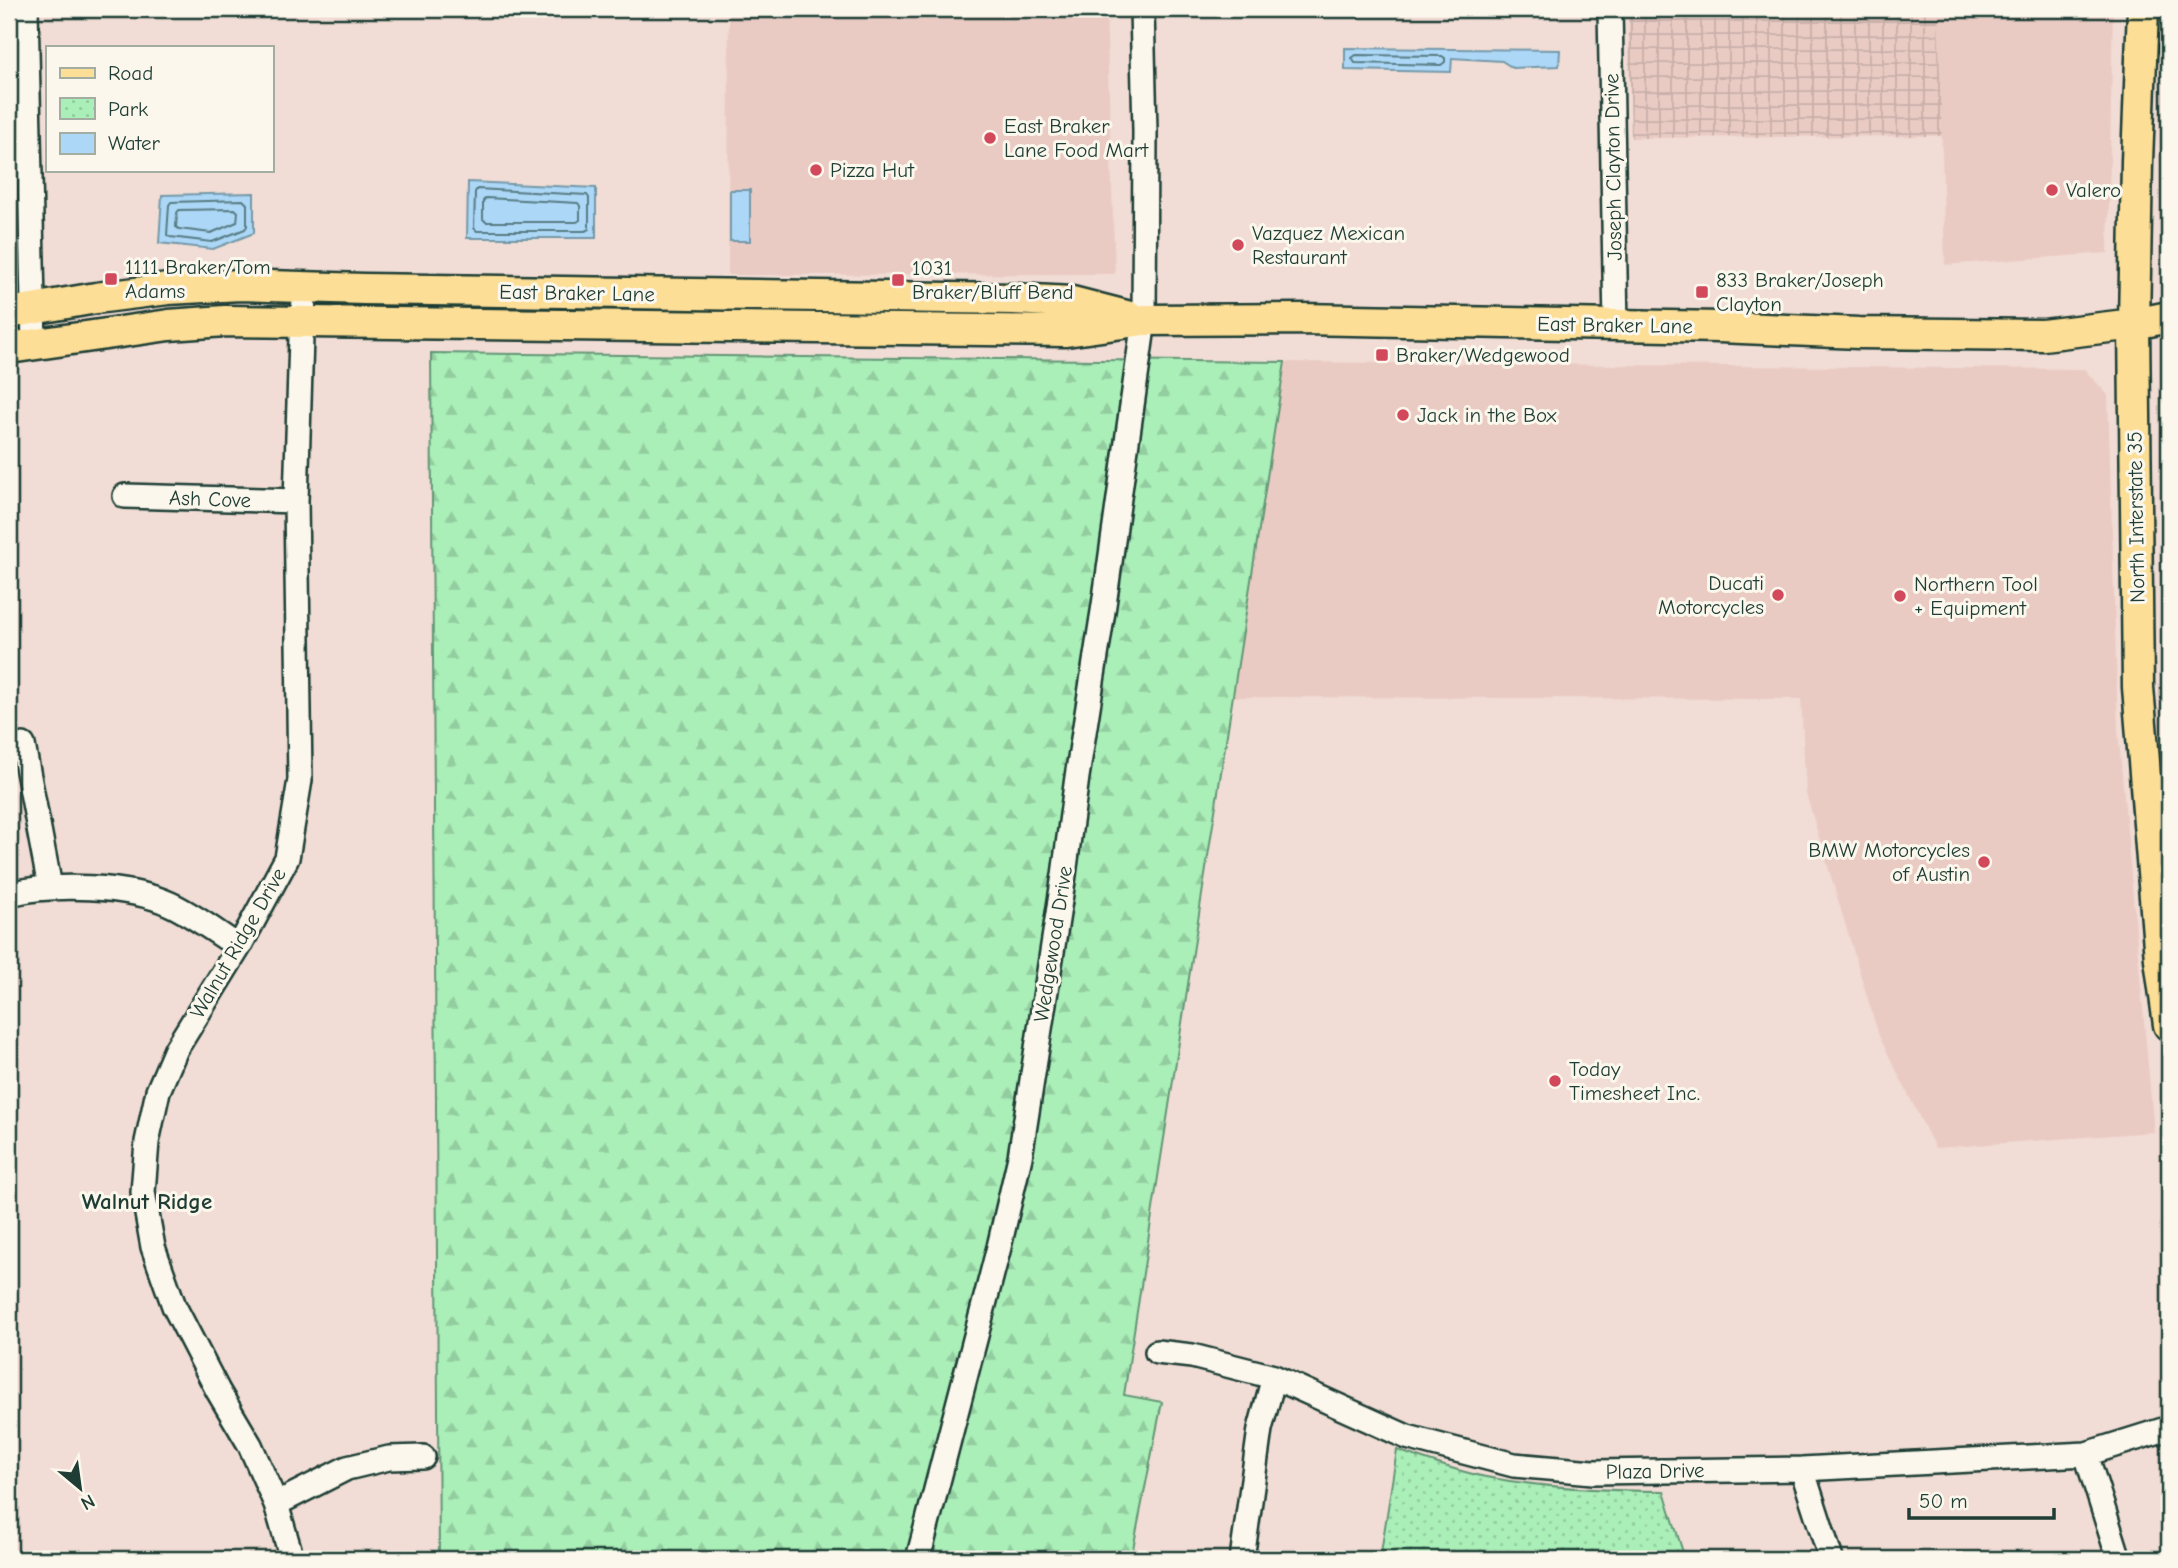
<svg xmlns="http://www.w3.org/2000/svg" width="2178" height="1568" viewBox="0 0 2178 1568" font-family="'Comic Neue',sans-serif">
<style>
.built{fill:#eacbc4}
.industrial{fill:url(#industrial-grid)}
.forest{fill:url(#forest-firs);stroke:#649676;stroke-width:2}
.park{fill:url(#park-dots);stroke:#649676;stroke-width:2}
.water{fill:#acd7f7;stroke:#7499a9;stroke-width:2}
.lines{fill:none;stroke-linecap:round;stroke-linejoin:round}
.shore{stroke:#577b82;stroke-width:2}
.minor-casing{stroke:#1f3d34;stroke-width:28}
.major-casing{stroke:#1f3d34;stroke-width:35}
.minor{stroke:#fbf7ec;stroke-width:23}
.major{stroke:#fdde96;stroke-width:30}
.poi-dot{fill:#d1495b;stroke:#fbf7ec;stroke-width:2.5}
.labels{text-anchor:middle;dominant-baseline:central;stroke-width:6;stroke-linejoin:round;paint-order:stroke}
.poi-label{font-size:21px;fill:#1f3d34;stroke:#fbf7ec;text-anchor:start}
.street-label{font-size:21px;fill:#1f3d34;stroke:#fbf7ec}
.neighbourhood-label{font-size:23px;font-weight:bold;fill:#1f3d34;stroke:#fbf7ec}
</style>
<defs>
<pattern id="industrial-grid" width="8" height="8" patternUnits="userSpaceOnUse" patternTransform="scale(1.75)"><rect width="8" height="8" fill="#eacbc4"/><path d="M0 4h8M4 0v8" fill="none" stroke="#c8afa9"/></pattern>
<pattern id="forest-firs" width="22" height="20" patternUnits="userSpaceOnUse" patternTransform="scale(1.75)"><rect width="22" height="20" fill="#aaeeb8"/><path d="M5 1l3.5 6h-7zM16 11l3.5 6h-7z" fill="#92cd9f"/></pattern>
<pattern id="park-dots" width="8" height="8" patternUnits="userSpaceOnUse" patternTransform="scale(1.75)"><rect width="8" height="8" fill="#aaeeb8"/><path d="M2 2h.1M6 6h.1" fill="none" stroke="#92cd9f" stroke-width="1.8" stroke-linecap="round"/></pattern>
</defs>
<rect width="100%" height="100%" fill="#f1ddd5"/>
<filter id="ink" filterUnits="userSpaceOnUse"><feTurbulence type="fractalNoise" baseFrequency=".0143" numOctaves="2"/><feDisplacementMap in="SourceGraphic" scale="14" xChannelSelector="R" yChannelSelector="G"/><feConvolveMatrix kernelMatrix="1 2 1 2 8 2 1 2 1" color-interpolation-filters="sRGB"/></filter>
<g filter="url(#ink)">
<path class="built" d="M729,9H1106L1115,274L728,275Z
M1938,9H2113L2108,253L1945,265Z
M1285,362L2084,369L2108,395L2118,729L2154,1132L1935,1148L1879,1036L1806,794L1801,699L1233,697Z"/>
<path class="industrial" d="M1628,9H1938L1942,136L1631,138Z"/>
<path class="forest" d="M431,353L1285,362L1124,1395L1162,1402L1131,1559H439Z"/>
<path class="park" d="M1397,1450C1426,1460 1455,1471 1486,1477C1545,1488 1604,1491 1664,1491L1685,1559H1380Z"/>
<path class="water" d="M1345,48L1560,50L1559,66L1513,68L1502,61L1452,58L1451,72L1345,70Z
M468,182L596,188V238H467Z
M730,190H750V241H730Z
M254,193V233L213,249L159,243L162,195Z"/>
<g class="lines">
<path class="shore" d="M1356,55L1442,56L1445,58V62L1441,65L1355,63L1352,58Z
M477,189L587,195L589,198V229L585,231H477L474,228L475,192Z
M486,198L578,203L580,206V220L577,222H486L483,219V201Z
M243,200L247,204V226L245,229L212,242L170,237L167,235L169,205L171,202Z
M235,209L238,212L237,222L211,233L179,229L176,227L177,213L179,210Z"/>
<g class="minor-casing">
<path id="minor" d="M26,9L34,344
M1610,9L1616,326
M125,496L296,501
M23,745L50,887
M9,894C52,883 129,885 170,904C194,915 217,933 239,947
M1157,1352L1192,1356L1274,1377L1407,1437L1514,1465L1593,1472L1802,1469L2086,1454L2169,1428
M2086,1454L2119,1559
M1802,1469L1831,1559
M276,1504L347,1468L389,1458L423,1457
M292,1559L276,1504L250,1445L218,1391L174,1306L153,1247L143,1192L147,1142L158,1091L176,1049L239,947L287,858L300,780L296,501L301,337L305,287
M918,1559L999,1247L1020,1157L1064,875L1077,777L1104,605L1144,320L1145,131L1142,9
M1242,1559L1260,1429L1274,1377"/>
</g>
<g class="major-casing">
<path id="major" d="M2143,9L2137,161L2134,324L2138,687L2160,959L2169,1025
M9,313L96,298L168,289L240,285L364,289L1014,299L1072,302L1130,317
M9,348L169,325L225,321L1066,331L1144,320L1301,319L1719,327L1859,333L2043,335L2134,324L2169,317"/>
</g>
<use href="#minor" class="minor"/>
<use href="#major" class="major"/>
</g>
</g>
<g class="poi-dot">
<circle cx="990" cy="138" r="7"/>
<circle cx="816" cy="170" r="7"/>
<circle cx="2052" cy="190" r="7"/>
<circle cx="1238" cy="245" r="7"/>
<rect x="104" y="272" width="14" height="14" rx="3.5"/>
<rect x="891" y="273" width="14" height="14" rx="3.5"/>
<rect x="1695" y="285" width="14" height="14" rx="3.5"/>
<rect x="1375" y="348" width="14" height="14" rx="3.5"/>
<circle cx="1403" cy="415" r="7"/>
<circle cx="1778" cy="595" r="7"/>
<circle cx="1900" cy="596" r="7"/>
<circle cx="1984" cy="862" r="7"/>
<circle cx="1555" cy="1081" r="7"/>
</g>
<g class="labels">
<g class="poi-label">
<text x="1004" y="126">East Braker<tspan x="1004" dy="24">Lane Food Mart</tspan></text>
<text x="830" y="170">Pizza Hut</text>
<text x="2066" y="190">Valero</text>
<text x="1252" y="233">Vazquez Mexican<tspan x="1252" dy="24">Restaurant</tspan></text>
<text x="125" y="267">1111 Braker/Tom<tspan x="125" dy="24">Adams</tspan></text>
<text x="912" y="268">1031<tspan x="912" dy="24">Braker/Bluff Bend</tspan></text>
<text x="1716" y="280">833 Braker/Joseph<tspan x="1716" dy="24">Clayton</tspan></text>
<text x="1396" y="355">Braker/Wedgewood</text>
<text x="1417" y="415">Jack in the Box</text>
<text x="1764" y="583" text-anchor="end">Ducati<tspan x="1764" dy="24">Motorcycles</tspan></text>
<text x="1914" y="584">Northern Tool<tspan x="1914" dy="24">+ Equipment</tspan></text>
<text x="1970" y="850" text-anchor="end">BMW Motorcycles<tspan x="1970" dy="24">of Austin</tspan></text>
<text x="1569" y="1069">Today<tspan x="1569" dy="24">Timesheet Inc.</tspan></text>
</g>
<g class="street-label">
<text transform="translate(1613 167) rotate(-91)">Joseph Clayton Drive</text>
<text transform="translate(577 293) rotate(1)">East Braker Lane</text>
<text transform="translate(1615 325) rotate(1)">East Braker Lane</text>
<text transform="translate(210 499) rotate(2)">Ash Cove</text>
<text transform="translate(2136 517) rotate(-91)">North Interstate 35</text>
<text transform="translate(238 943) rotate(-60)">Walnut Ridge Drive</text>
<text transform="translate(1053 944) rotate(-81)">Wedgewood Drive</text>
<text transform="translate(1655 1471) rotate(-1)">Plaza Drive</text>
</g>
<g class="neighbourhood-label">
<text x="147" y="1201">Walnut Ridge</text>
</g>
</g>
<rect width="2178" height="1568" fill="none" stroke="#fbf7ec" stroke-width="35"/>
<rect x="18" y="18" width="2143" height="1533" fill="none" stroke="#1f3d34" stroke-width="2.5" filter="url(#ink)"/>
<rect x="46" y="46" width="228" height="126" fill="#fbf7ec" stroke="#a3ada2" stroke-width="2"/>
<rect x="60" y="68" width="35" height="10" fill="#fdde96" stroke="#a3ada2" stroke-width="2"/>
<text x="108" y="80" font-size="21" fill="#1f3d34">Road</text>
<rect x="60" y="98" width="35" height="21" fill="url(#park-dots)" stroke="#a3ada2" stroke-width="2"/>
<text x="108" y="116" font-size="21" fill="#1f3d34">Park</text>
<rect x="60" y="133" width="35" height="21" fill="#acd7f7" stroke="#a3ada2" stroke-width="2"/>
<text x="108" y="150" font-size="21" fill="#1f3d34">Water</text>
<g transform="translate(80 1488) rotate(151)" stroke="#fbf7ec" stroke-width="5" paint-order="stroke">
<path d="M0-5L12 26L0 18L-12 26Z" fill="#1f3d34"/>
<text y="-10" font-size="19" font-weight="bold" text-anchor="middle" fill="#1f3d34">N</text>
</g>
<path d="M1909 1508v10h145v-10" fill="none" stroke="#1f3d34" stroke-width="3.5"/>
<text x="1919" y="1508" font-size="21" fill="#1f3d34" stroke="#fbf7ec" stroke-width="5" paint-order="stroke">50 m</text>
</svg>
